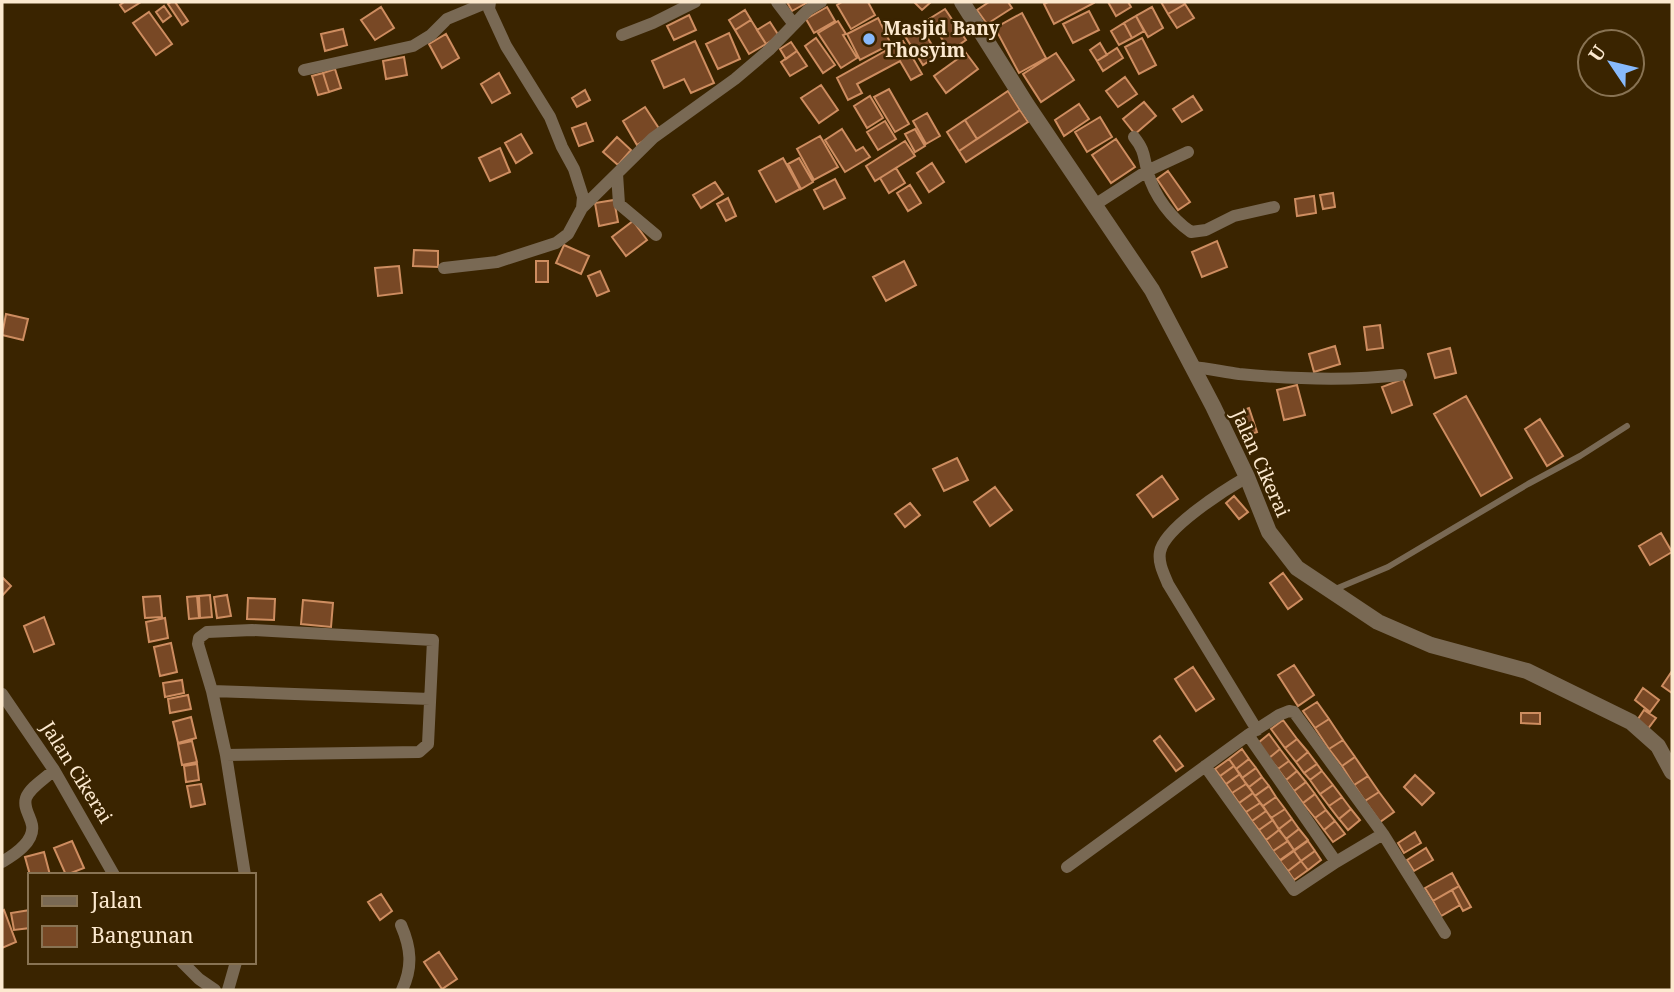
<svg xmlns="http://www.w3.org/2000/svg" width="1674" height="992" viewBox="0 0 1674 992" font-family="'Noto Serif',serif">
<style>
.building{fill:#784825;stroke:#ce8d60;stroke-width:2}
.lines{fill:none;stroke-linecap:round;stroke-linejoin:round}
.service{stroke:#796954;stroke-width:6}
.minor{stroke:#796954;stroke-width:12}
.tertiary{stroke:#796954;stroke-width:16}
.poi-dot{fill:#88bafc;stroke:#3a2400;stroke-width:2.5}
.labels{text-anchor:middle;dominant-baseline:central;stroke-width:5;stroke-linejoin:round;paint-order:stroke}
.poi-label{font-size:19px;font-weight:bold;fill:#fce9cf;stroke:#3a2400;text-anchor:start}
.street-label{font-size:19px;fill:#fce9cf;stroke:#3a2400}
</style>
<rect width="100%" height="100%" fill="#3a2400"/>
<path class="building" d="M124,2H141L125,12L120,5Z
M171,2H175L188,21L182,25L168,4Z
M787,2H808L792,11Z
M842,2H868L875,15L851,29L837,5Z
M914,2H931L922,10Z
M989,2H1008L1012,8L987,24L977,10Z
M1048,2H1094V3L1054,24L1044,4Z
M1108,2H1128L1131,7L1116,16Z
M1161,2H1184L1185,4L1168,14Z
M1185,4L1194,18L1177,28L1168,14Z
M164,6L171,16L163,22L156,12Z
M381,7L394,28L375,40L361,20Z
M827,7L835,21L814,33L806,19Z
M1152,7L1163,28L1148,37L1136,16Z
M945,9L966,40L950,51L929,19Z
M745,10L751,20L735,30L729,20Z
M1089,11L1099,30L1073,43L1063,24Z
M149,12L172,44L156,55L133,23Z
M1022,13L1046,58L1019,73L995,28Z
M689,15L696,30L674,40L667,26Z
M1136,16L1144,31L1132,38L1124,23Z
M878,18L891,44L860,60L847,34Z
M751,20L766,44L749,54L735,30Z
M838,21L846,34L843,35L857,58L841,68L818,33Z
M770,22L779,36L766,44L757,30Z
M1124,23L1132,38L1119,45L1111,31Z
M921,27L938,55L923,65L905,36Z
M343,29L347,45L325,51L321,34Z
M729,33L740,59L718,69L706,44Z
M446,34L459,58L442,68L429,44Z
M816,38L835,65L823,73L805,46Z
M1142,38L1156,65L1139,74L1125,47Z
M695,41L714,83L691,93L684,79L664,88L652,61Z
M903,41L922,74L911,80L900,61L857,84L862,93L848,100L837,78Z
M791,42L797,51L786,59L780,49Z
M1100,43L1107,55L1097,61L1090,50Z
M1117,48L1123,58L1103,71L1097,61Z
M797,51L807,66L790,76L781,62Z
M966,53L978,69L946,93L934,76Z
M1056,53L1074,80L1041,102L1023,74Z
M404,57L407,75L386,79L383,61Z
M335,69L341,88L329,92L323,73Z
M323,73L329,92L318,95L312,76Z
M499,73L510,93L492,103L481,84Z
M1125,77L1137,94L1118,107L1106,91Z
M821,85L838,110L819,123L801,98Z
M889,89L909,124L895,132L874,97Z
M585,90L590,100L577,107L572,98Z
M1008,91L1020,110L977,139L965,120Z
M870,96L883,118L867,128L854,106Z
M1193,96L1202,110L1182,122L1173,109Z
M1144,102L1156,116L1135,134L1123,119Z
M1079,104L1089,119L1064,136L1055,120Z
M645,107L660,130L637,145L623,121Z
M1020,110L1028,122L966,162L959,151Z
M927,113L940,136L926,144L913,121Z
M1100,117L1112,137L1087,152L1075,132Z
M965,120L977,139L959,151L947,132Z
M885,121L896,139L878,150L867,132Z
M586,123L593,141L579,146L572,128Z
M842,129L856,151L863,147L870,157L845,172L825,140Z
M915,129L925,146L915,152L905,134Z
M521,134L532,153L516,163L505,143Z
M820,136L838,167L814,180L797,149Z
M617,137L631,150L618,165L603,152Z
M1116,139L1135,167L1111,183L1092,155Z
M905,141L915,156L875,181L866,166Z
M500,148L510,172L490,181L479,158Z
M783,158L800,189L776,202L759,171Z
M799,158L813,182L801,189L788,164Z
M932,163L944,182L929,192L917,173Z
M896,168L905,183L889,193L880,178Z
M1168,171L1190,202L1178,210L1157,179Z
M835,179L845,198L824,209L814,190Z
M715,182L723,194L701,208L693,195Z
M910,185L921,203L908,211L897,193Z
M1333,193L1335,207L1323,209L1320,195Z
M1314,196L1316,213L1297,216L1295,199Z
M728,198L736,216L726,221L717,204Z
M614,200L618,222L599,226L595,203Z
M633,221L647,240L626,256L612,237Z
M1217,241L1227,267L1202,277L1192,252Z
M564,245L589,256L581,274L556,263Z
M414,250L438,251V267L413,266Z
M536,261H548V282H536Z
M904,261L916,285L886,301L873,277Z
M399,266L402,293L378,296L375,268Z
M600,271L609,291L597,296L588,276Z
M6,314L28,319L23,340L2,335Z
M1380,325L1383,348L1367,350L1364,327Z
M1335,346L1340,364L1314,372L1309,354Z
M1450,348L1456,373L1435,378L1428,354Z
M1403,379L1412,405L1392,413L1382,387Z
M1297,385L1305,415L1284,420L1277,390Z
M1466,396L1512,478L1481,496L1434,414Z
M1249,408L1257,432L1242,437L1235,413Z
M1540,419L1563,456L1547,466L1525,429Z
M957,458L968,480L944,491L933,469Z
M1162,476L1178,499L1153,517L1137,495Z
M995,487L1012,510L990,526L974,502Z
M1234,496L1248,512L1239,519L1226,503Z
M910,503L920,515L905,527L895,514Z
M1661,533L1672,552L1650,565L1639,546Z
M1283,573L1302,599L1288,609L1270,583Z
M2,577L11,586L2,596Z
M210,595L212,617L200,618L199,596Z
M227,595L231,616L217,618L214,597Z
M160,596L162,617L145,618L143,597Z
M197,596L199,618L189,619L187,597Z
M248,598L275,599L274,620L247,619Z
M303,600L333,603L331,627L301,624Z
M44,617L54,644L34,652L24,626Z
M165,618L168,638L149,642L146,622Z
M171,643L177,672L160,676L154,647Z
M1294,665L1314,695L1298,706L1278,675Z
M1193,667L1214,699L1196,711L1175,679Z
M1672,671V693L1662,686Z
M182,680L184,693L165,697L163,683Z
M1643,688L1659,700L1650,712L1635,700Z
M188,695L191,709L170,713L168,699Z
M1317,702L1329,719L1315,728L1303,711Z
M1644,710L1656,718L1647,730L1636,722Z
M1521,713H1540V724L1521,723Z
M191,717L196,738L178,743L173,722Z
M1329,719L1343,740L1329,749L1315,728Z
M1283,720L1297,739L1285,748L1271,729Z
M1269,734L1280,749L1269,758L1258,743Z
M1160,736L1183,766L1176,771L1154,741Z
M1297,739L1308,752L1296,762L1285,748Z
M1343,740L1355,757L1342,766L1329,749Z
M192,741L197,762L182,765L178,744Z
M1242,749L1249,759L1236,769L1229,759Z
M1280,749L1289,761L1278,769L1269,758Z
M1308,752L1317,764L1304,773L1296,762Z
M1355,757L1368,776L1354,785L1342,766Z
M1229,759L1234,766L1220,776L1215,769Z
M1249,759L1256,768L1242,778L1236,769Z
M1289,761L1297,771L1286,780L1278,769Z
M197,764L199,780L186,782L184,766Z
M1317,764L1322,771L1310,780L1304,773Z
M1234,766L1240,774L1226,784L1220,776Z
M1256,768L1262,777L1249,787L1242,778Z
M1297,771L1306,782L1294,791L1286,780Z
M1322,771L1333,785L1320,794L1310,780Z
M1240,774L1246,784L1232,793L1226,784Z
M1415,775L1434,793L1422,805L1404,787Z
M1368,776L1379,792L1365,801L1354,785Z
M1262,777L1269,786L1255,796L1249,787Z
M1306,782L1315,794L1303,803L1294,791Z
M201,784L205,804L191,807L187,786Z
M1246,784L1253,793L1239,803L1232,793Z
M1333,785L1342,797L1329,806L1320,794Z
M1269,786L1276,797L1263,806L1255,796Z
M1379,792L1394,812L1380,822L1365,801Z
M1253,793L1260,803L1246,812L1239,803Z
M1315,794L1326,810L1315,818L1303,803Z
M1276,797L1285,809L1271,818L1263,806Z
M1342,797L1351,809L1339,819L1329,806Z
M1260,803L1266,811L1252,821L1246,812Z
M1285,809L1292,819L1279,829L1271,818Z
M1351,809L1360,820L1348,830L1339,819Z
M1326,810L1335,821L1324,830L1315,818Z
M1266,811L1273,820L1259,830L1252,821Z
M1292,819L1299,829L1286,839L1279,829Z
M1273,820L1279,830L1266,840L1259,830Z
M1335,821L1345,834L1333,842L1324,830Z
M1299,829L1308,840L1294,850L1286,839Z
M1279,830L1288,841L1273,851L1266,840Z
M1415,832L1421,843L1404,853L1398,843Z
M72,841L84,868L66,875L54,848Z
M1288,841L1294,850L1280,860L1273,851Z
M1308,841L1315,851L1301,861L1294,851Z
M1426,848L1433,860L1414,871L1407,860Z
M1294,851L1301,861L1288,871L1280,861Z
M1315,851L1321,860L1308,870L1301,861Z
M44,852L50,875H30L25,857Z
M1301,861L1308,870L1294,880L1288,871Z
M1452,873L1459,886L1433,901L1425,888Z
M1459,886L1471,907L1463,911L1452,890Z
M1452,890L1460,905L1441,916L1433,901Z
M381,894L392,911L380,920L368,902Z
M4,910L16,942L2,948V911Z
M30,910V928L14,930L11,913Z
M439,952L457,979L442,989L424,962Z"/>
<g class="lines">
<path class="service" d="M1333,590L1388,567L1528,484L1580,456L1627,426"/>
<path class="minor" d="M777,2L793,23
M622,35L653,23L695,2
M304,70L413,46L431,35L447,19L488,2
M1134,137C1146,152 1143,157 1148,173C1154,196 1172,219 1191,232L1206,230L1234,216L1274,207
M617,174L619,204L656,235
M1096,204L1147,171L1188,152
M582,208L653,138L735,79L769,50L808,10L821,2
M444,268L497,262L556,243L568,234L582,208L583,197L574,169L562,147L550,117L506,46L489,9L490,2
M1191,367C1208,368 1223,372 1239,374C1292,379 1348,381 1401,375
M1247,477C1226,489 1164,528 1160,552C1158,563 1164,574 1168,584L1257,730
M212,691L430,699
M2,694L54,770L114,875
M1248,735L1336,862
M226,755L419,752L428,744L433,640L252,630L207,632L199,638L198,644L212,691L226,755L245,875
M1205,766L1294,890L1336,862L1383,834
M2,862C14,855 35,842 32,825C30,815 23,808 26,798C30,787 46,778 54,770
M1067,867L1248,735L1279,715L1289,711L1294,712L1383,834L1445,933
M401,925C411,948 413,967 402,990
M182,962L199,979L215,990
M228,990L236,962"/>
<path class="tertiary" d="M962,2L1027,105L1152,290L1213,406L1247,477L1269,532L1297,568L1378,622L1431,645L1527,671L1631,722L1658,746L1672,772"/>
</g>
<circle class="poi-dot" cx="869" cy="39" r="7"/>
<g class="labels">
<g class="poi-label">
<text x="883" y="28">Masjid Bany<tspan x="883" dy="22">Thosyim</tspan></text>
</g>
<g class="street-label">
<text transform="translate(1261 463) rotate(66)">Jalan Cikerai</text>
<text transform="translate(77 772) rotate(58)">Jalan Cikerai</text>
</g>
</g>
<rect width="1674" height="992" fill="none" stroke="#fce9cf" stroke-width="7"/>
<rect x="28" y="873" width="228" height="91" fill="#3a2400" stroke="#887353" stroke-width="2"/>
<rect x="42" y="896" width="35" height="10" fill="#796954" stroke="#887353" stroke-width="2"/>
<text x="91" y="908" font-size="21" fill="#fce9cf">Jalan</text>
<rect x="42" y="926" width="35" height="21" fill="#784825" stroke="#887353" stroke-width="2"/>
<text x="91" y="943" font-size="21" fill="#fce9cf">Bangunan</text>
<g transform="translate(1611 63) rotate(305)"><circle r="33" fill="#3a2400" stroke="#887353" stroke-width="2"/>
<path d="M0-5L12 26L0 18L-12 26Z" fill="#88bafc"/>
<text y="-10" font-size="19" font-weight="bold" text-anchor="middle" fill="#fce9cf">U</text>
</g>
</svg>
